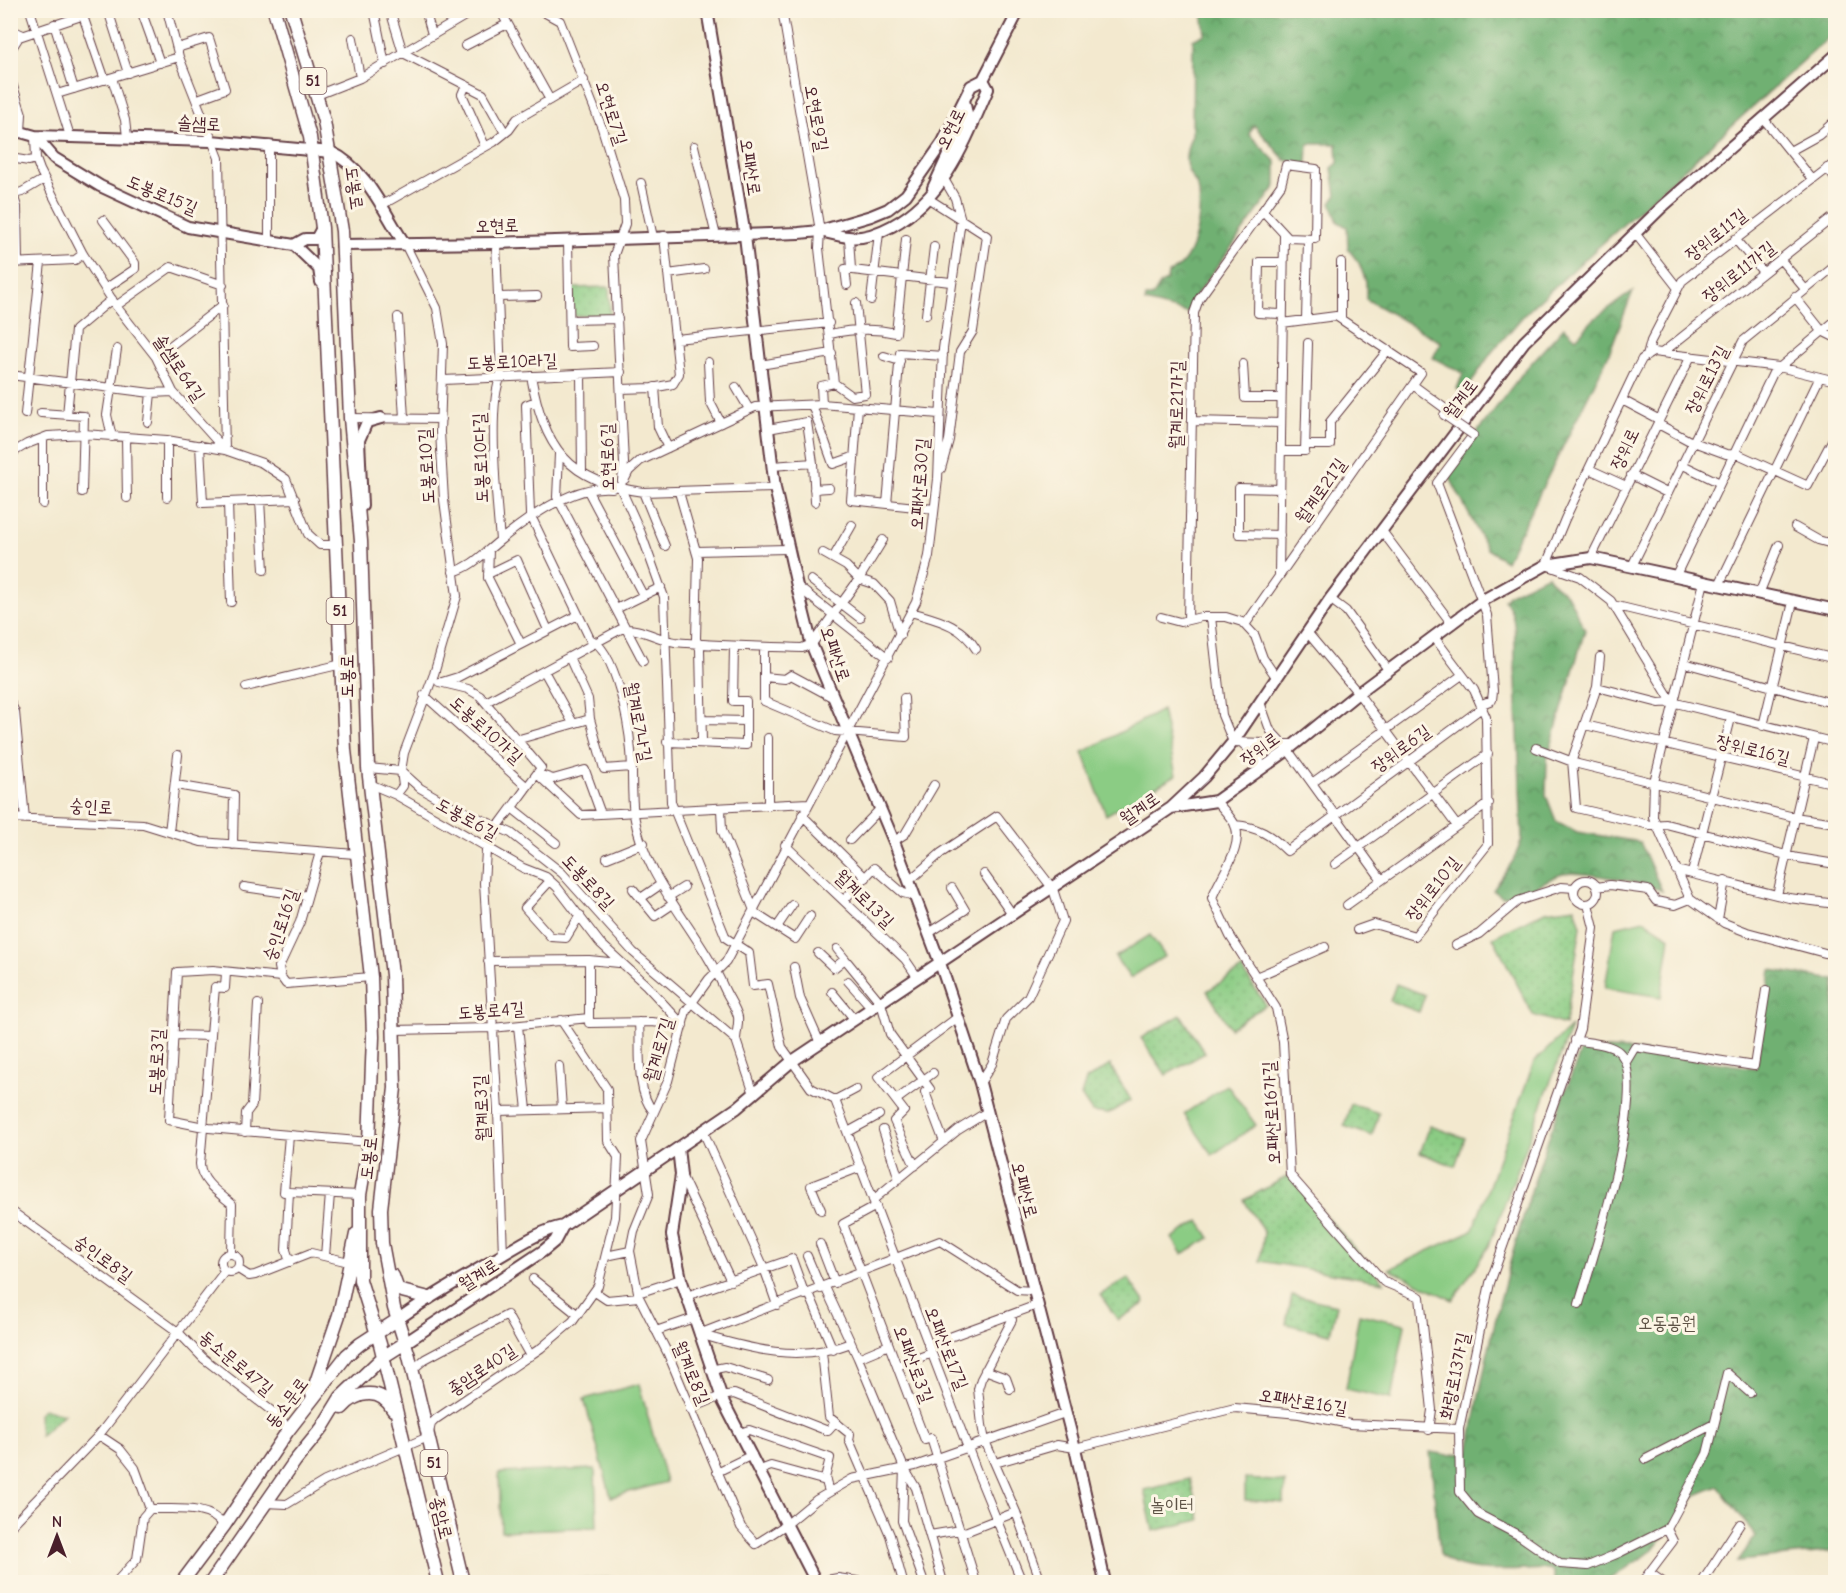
<svg xmlns="http://www.w3.org/2000/svg" width="1846" height="1593" viewBox="0 0 1846 1593" font-family="'Comic Neue','Poor Story',sans-serif">
<style>
.green{fill:#8bcc84;stroke:#6a7658;stroke-width:1.5}
.forest{fill:url(#forest-crowns);stroke:#5d684e;stroke-width:1.5}
.park{fill:url(#park-dots);stroke:#6a7658;stroke-width:1.5}
.lines{fill:none;stroke-linecap:round;stroke-linejoin:round}
.street-casing{stroke:#633d44;stroke-width:10}
.secondary-casing{stroke:#633d44;stroke-width:14}
.primary-casing{stroke:#633d44;stroke-width:15}
.street{stroke:#fff;stroke-width:8}
.secondary{stroke:#fff;stroke-width:10}
.primary{stroke:#fff;stroke-width:12}
.street-bridge-casing{stroke:#633d44;stroke-width:10;stroke-linecap:butt}
.street-bridge{stroke:#fff;stroke-width:8}
.labels{text-anchor:middle;dominant-baseline:central;stroke-width:6;stroke-linejoin:round;paint-order:stroke}
.shield{fill:#fcf5e5;stroke:#7f5f63;stroke-width:1.5}
.shield-label{font-size:16px;font-weight:bold;fill:#4a1f2b}
.street-label{font-size:18px;fill:#4a1f2b;stroke:#fcf5e5}
.park-label{font-size:18px;fill:#5e5346;stroke:#fcf5e5}
</style>
<defs>
<pattern id="forest-crowns" width="20" height="18" patternUnits="userSpaceOnUse" patternTransform="scale(1.5)"><rect width="20" height="18" fill="#70b072"/><path d="M2 6a3 3 0 1 1 6 0M12 15a3 3 0 1 1 6 0" fill="none" stroke="#5e8f5e"/></pattern>
<pattern id="park-dots" width="8" height="8" patternUnits="userSpaceOnUse" patternTransform="scale(1.5)"><rect width="8" height="8" fill="#8bcc84"/><path d="M2 2h.1M6 6h.1" fill="none" stroke="#79af72" stroke-width="1.8" stroke-linecap="round"/></pattern>
</defs>
<rect width="100%" height="100%" fill="#fcf5e5"/>
<filter id="ink" filterUnits="userSpaceOnUse"><feTurbulence type="fractalNoise" baseFrequency=".0167" numOctaves="2"/><feDisplacementMap in="SourceGraphic" scale="12" xChannelSelector="R" yChannelSelector="G"/><feConvolveMatrix kernelMatrix="1 2 1 2 8 2 1 2 1" color-interpolation-filters="sRGB"/></filter>
<filter id="wash" filterUnits="userSpaceOnUse"><feTurbulence type="fractalNoise" baseFrequency=".008" numOctaves="4" result="noise"/><feDisplacementMap in="SourceGraphic" scale="24" xChannelSelector="R" yChannelSelector="G"/><feGaussianBlur stdDeviation="1.35" result="paint"/><feColorMatrix in="noise" values="0 0 0 0 0 0 0 0 0 0 0 0 0 0 0 0 0 1.4 0 .05"/><feComposite in="paint" operator="in"/></filter>
<g filter="url(#wash)">
<rect width="100%" height="100%" fill="#f3e9cf"/>
<path class="green" d="M1162,710L1176,775L1106,815L1083,752Z
M1644,920L1670,937L1661,997L1605,988L1615,927Z
M1150,935L1165,956L1130,978L1115,957Z
M1571,1027L1489,1246L1453,1300L1389,1269L1473,1230L1534,1062Z
M1227,1085L1256,1125L1212,1155L1184,1114Z
M1199,1221L1210,1238L1182,1254L1172,1238Z
M1359,1314L1405,1324L1391,1399L1346,1389Z
M639,1384L666,1482L611,1497L584,1399Z
M595,1469L597,1527L501,1531L499,1473Z
M1245,1479L1285,1482L1284,1503L1245,1500Z
M612,1578V1582H496Z"/>
<path class="forest" d="M1202,11H1835V32L1526,313L1491,353L1465,392L1457,389L1463,373L1433,358L1441,342L1366,299V282L1359,263L1348,249L1347,227L1338,222L1331,203L1336,196L1332,168L1338,163L1337,144H1308L1307,165L1285,160L1254,125L1249,134L1276,162V186L1192,301L1188,313L1145,302L1146,297H1152L1161,284L1167,280L1168,273C1195,265 1201,218 1199,192C1198,183 1189,176 1187,167C1184,158 1188,143 1192,135L1193,40L1205,34Z
M1633,291L1608,356L1506,561L1487,549L1447,472L1524,371L1564,327L1576,338L1594,319Z
M1548,575L1550,580L1568,596L1585,630L1547,760L1546,795L1556,821L1577,832L1640,842L1662,891C1647,883 1578,870 1563,874C1551,877 1540,885 1529,890C1521,894 1511,895 1502,897L1493,890L1513,861L1522,840L1516,680C1512,657 1521,615 1504,600L1509,594Z
M1771,970L1835,980V1551L1738,1561L1756,1536L1718,1486L1696,1495L1653,1550L1612,1578L1602,1582H1554V1573L1550,1569C1521,1569 1459,1578 1440,1554L1430,1452L1449,1455L1469,1452C1491,1313 1530,1179 1582,1048L1629,1050L1756,1068Z"/>
<path class="park" d="M609,287L610,315L570,316L571,288Z
M1575,907L1581,926L1565,1025L1533,1015L1493,937L1545,911Z
M1242,969L1266,1005L1230,1028L1207,991Z
M1396,984L1425,995L1419,1012L1390,1001Z
M1181,1015L1205,1053L1166,1075L1141,1038Z
M1110,1065L1131,1100L1108,1114L1092,1112L1081,1096L1086,1080Z
M1351,1104L1379,1113L1372,1136L1344,1126Z
M1430,1126L1465,1138L1455,1166L1420,1153Z
M1290,1175L1384,1282L1260,1261L1264,1233L1244,1200Z
M1128,1278L1145,1303L1118,1320L1100,1295Z
M1292,1295L1337,1305L1330,1334L1286,1324Z
M43,1409L64,1414L40,1436L38,1414Z
M1190,1479L1200,1520L1153,1531L1144,1490Z"/>
</g>
<g filter="url(#ink)">
<g class="lines">
<g class="street-casing">
<path id="street" d="M30,10L70,136
M108,10L128,73
M141,10L160,63
M167,10L179,57L219,158L225,450
M374,10L385,64
M390,10L403,53L483,94L505,133
M425,10L432,34
M500,10L550,100
M540,10L560,21L602,128L624,200L625,224L614,255L624,463L621,489L641,533L664,597L671,802L726,938L749,953L753,986L768,984L782,1047L811,1088L835,1100L976,1469L1022,1582
M782,10L820,231L819,248L834,383L821,386L822,404
M83,16L105,80
M54,24L74,89
M10,29L23,35
M353,38L360,78
M465,46L507,24
M177,48L209,38L225,89L198,99
M10,51L19,37L99,10
M10,77L22,114L21,132
M112,78L125,120L127,137
M466,85L462,94L485,146
M57,94L179,57
M317,95L360,78L475,10
M1763,118L1812,179
M35,136L36,159L40,170L83,254L116,306L156,357L173,392L224,449
M269,145V242
M694,146L716,236
M1790,151L1819,135L1836,120
M10,158L29,161L36,159
M1827,168L1836,180
M944,179L955,198L961,220L943,349L938,479L929,556L916,602L726,962L709,979L686,1011L668,1081L641,1141L649,1194L634,1231L630,1251L639,1297L668,1354L741,1527L756,1544L787,1524L816,1500L852,1479L915,1466L1065,1413
M641,183L653,237
M13,194L17,207L18,262
M10,195L22,192L44,179
M929,199L987,236L973,331L960,352L949,440L941,469
M380,206L494,142L509,130L517,119L584,80
M103,220L135,263V269L105,289
M1635,233L1677,287
M849,238L851,269
M1735,239L1763,272
M568,241L570,347L593,346
M496,243L501,377C487,402 497,508 500,540
M1780,259L1805,289
M10,263L75,260L83,254
M668,274L704,269
M847,285L845,269L950,282
M498,297L537,296
M1795,297L1822,331L1836,338
M871,300L879,233
M116,306L171,267L223,285
M1282,314L1258,313L1259,262H1283
M926,315L934,247
M398,317L404,418
M1341,319V262
M570,320L618,319
M1306,320L1308,239
M830,334C852,329 874,328 896,333L906,239
M676,339L829,323
M1662,353L1836,215
M884,356L900,361
M1647,356L1651,341L1682,281L1836,162
M156,357L223,305
M708,362L710,402L721,423
M1243,364L1245,398H1281
M760,365L832,353
M581,374L582,472
M10,375L151,393L173,392
M531,376C544,447 567,482 643,492L775,488
M443,380L621,372
M834,383L852,396L865,394L856,303
M1413,385L1447,410L1444,415
M655,387L658,427L668,448
M736,387L749,409
M621,389L652,388L673,384L679,374L664,236
M1622,400L1658,419L1660,425L1688,440L1726,454L1740,455L1808,486L1836,433
M536,401L526,405L530,514L590,639C616,650 629,725 631,751C633,772 631,795 634,815C645,881 698,929 724,988C728,997 736,1008 738,1017C739,1024 736,1033 736,1040
M812,405L833,464L853,457
M858,407L851,500L934,509
M41,413L84,416L82,492
M25,414L41,262
M67,415L75,330L112,299
M350,418L441,419
M1192,421L1281,423
M148,422L151,393
M768,429L807,422L813,463L772,466
M1473,435L1437,483L1487,615L1493,691L1492,700L1482,704
M112,437L107,415L117,349
M43,438V504
M126,438L127,498
M167,440V497
M200,445L203,503L295,499
M1306,445H1330V422L1388,350
M1281,451H1305L1308,343
M10,454L27,444L48,436L84,434L167,440L225,450L262,463L286,479L308,534L320,545H338
M559,454L557,497L643,661
M813,463L815,502
M1681,464L1720,483
M1589,469L1626,486
M1631,475L1667,493
M625,479L629,471L640,461L755,407L822,404L939,414
M814,489L829,488
M588,491L643,595
M643,492L665,546
M679,492L698,558L696,639L700,649L702,742
M260,500L264,570
M228,502L231,602
M887,504L900,353L943,356
M1795,527L1818,540L1836,545
M1382,531L1452,624
M1280,535L1239,534V488L1280,489
M489,550L488,578L521,644
M696,551L787,549
M823,553L846,566L859,579L874,584L890,601L900,635
M833,558L852,525
M1591,558L1691,356
M1632,566L1743,341L1836,265
M453,572C472,567 483,554 498,542C526,519 574,484 612,488
M488,574L517,560L548,630
M1279,574L1284,236
M1676,575L1773,373L1836,320
M811,580L860,618
M1704,582L1654,782L1653,817L1690,899L1724,923L1747,932L1836,956
M1719,585L1820,377
M797,586L888,658
M1759,594L1779,545
M1330,599L1346,611L1389,671
M1613,605L1836,659
M616,609L661,587
M911,612C937,620 961,624 976,649
M1161,617L1180,622L1201,617H1226L1242,622L1255,636L1263,658L1276,677
M1211,617L1222,715L1233,742L1294,744
M1188,620L1194,313L1199,299L1281,185L1286,165L1316,169L1315,239L1288,238L1263,211
M1245,625L1421,373L1336,316L1282,323
M1307,632L1358,693L1457,826
M764,647V701L835,731L906,737L904,698
M569,657L588,699L590,719L604,769L632,767
M1600,657L1597,687L1572,760L1576,808L1650,825L1666,824L1798,858L1836,864
M1684,663L1836,704
M544,671L573,723
M764,677L785,679L791,675L832,697
M439,682L468,689L480,696L541,768L499,825L486,851L484,883L498,1111L503,1255
M442,682L458,677L578,615
M246,687L342,664
M1597,687L1659,703L1672,702L1836,743
M424,695L527,787
M10,702L15,712L25,819
M486,702L621,629C640,627 656,639 675,642C717,646 760,646 802,648L812,644L859,579L883,540
M1260,702L1270,730L1284,745
M1672,702L1611,601L1580,577L1546,565L1565,519L1634,374L1642,359L1653,352L1779,367L1836,381
M702,720L746,721
M1585,725L1836,784
M1763,726L1793,602
M768,738V806
M516,740L590,719
M667,742L746,745V701H733L734,646
M1243,744L1260,759L1259,770
M1536,748L1578,764L1794,817L1836,823
M1288,750L1382,880
M368,768L401,771
M401,771L420,788L448,804L511,833L562,873L633,952L736,1040L754,1094
M537,774L581,815L808,803
M538,774L553,779L585,770L601,814
M1312,783L1462,675
M370,784L396,795L523,868L546,877L557,887L600,943L646,985L683,1025
M176,785L234,795L233,845
M396,795L403,786L401,771L404,753L434,674L457,596L444,500L440,432L443,344L437,308L405,244
M1216,801C1222,808 1229,815 1234,823C1246,845 1219,878 1212,898L1230,936L1276,1008L1283,1042L1290,1175L1384,1282L1420,1297L1432,1410L1429,1430
M512,808L556,843
M721,809L722,830L753,908L756,914L795,939L810,916
M802,815L866,878
M10,818L143,824L201,842L355,854
M1235,825C1258,827 1271,835 1287,851L1483,707
M169,832L178,755
M850,840L880,809
M894,841L905,834L934,785
M785,845L905,959L918,978
M320,852L300,922L279,967L281,977L213,970L177,972L169,1120L209,1128L369,1142
M607,858L644,843
M1335,864L1488,754
M1676,870L1789,898L1836,904
M1692,873L1731,718
M984,874L1013,915
M1574 892a12 12 0 1 1 24 0a12 12 0 1 1-24 0Z
M550,881L525,908L551,937L566,938L580,915
M909,881L941,853L997,816L1053,889L1063,921L1028,997L1006,1019L992,1064L980,1083
M244,887L307,896
M1597,887L1610,885L1648,890L1656,901L1675,905L1690,899
M633,889L655,916L673,904
M1777,895L1814,738
M668,897L684,887
M641,898L660,885
M844,900L874,868L903,893L915,896
M1588,904L1594,928L1580,1029L1490,1283L1459,1429L1460,1492L1478,1514L1520,1536L1560,1564L1588,1566L1619,1553L1667,1529
M1347,905L1489,803
M1718,919L1725,880
M777,927L792,905
M1357,930L1374,924L1415,936L1488,844L1486,717L1474,690L1434,637
M929,933L965,910L952,888
M1456,945L1479,934L1518,901L1561,887L1574,888
M837,949L845,959
M818,953L834,968L845,959L881,1003L890,1034L930,1089L925,1092L944,1142
M589,960V1023L651,1022L683,1025
M488,961L589,960L619,963
M794,967L800,998L820,1043
M226,972L225,988L215,987L200,1164C201,1182 219,1193 232,1204L231,1253
M281,977L286,984L371,977
M1256,977L1325,947
M848,981L872,1008
M832,992L855,1020
M639,1022C641,1049 635,1090 653,1111
M518,1026L527,1110
M394,1030L492,1028L589,1018
M173,1035L211,1036
M1575,1040C1588,1043 1609,1043 1619,1052C1652,1082 1591,1263 1579,1304
M1626,1062L1635,1047L1754,1066L1766,990
M559,1066L562,1109
M835,1100L856,1089
M896,1100L933,1073
M498,1111L608,1108
M883,1130L899,1179
M703,1131L764,1268L777,1305
M245,1132L246,1113L252,1105L258,1004
M848,1132L879,1115
M289,1136L284,1192H289L286,1250L290,1262
M915,1166L894,1121L904,1111L878,1077L958,1017
M681,1175L731,1281
M289,1192L360,1195
M873,1200L958,1130L987,1112
M876,1206L843,1224L925,1440L931,1438L976,1582
M10,1210L178,1332L203,1358L282,1419L287,1432
M821,1210L811,1186L861,1167
M820,1244L835,1283
M221 1263a9 9 0 1 1 18 0a9 9 0 1 1-18 0Z
M325,1256L330,1194
M606,1256L630,1251
M807,1256L821,1289
M238,1269L249,1276L255,1275L311,1253L349,1262
M533,1279L578,1315
M825,1287L858,1358L904,1468L902,1521L924,1582
M595,1292L607,1300L639,1297
M638,1293L681,1279
M809,1293L833,1350
M687,1296L792,1259L805,1295
M1011,1315L1012,1320L981,1379L978,1389L982,1425L985,1441L1016,1512L1041,1582
M656,1331L694,1318
M699,1334L940,1241L1017,1290L1033,1291
M699,1334C749,1349 800,1363 851,1343
M928,1345L1037,1305
M822,1352L829,1417L850,1434L849,1440L890,1535L903,1582
M858,1358L889,1345
M897,1366L932,1353
M412,1370L425,1359L507,1315L530,1356
M710,1370L725,1367L768,1380
M985,1370L1006,1378L1010,1389
M690,1409L721,1396L734,1394L828,1431L836,1422
M740,1433L749,1430L830,1458L825,1478L829,1492
M99,1435L120,1449L135,1468L150,1509
M1646,1459L1714,1424
M995,1463L1057,1445L1075,1448L1235,1408L1299,1414L1350,1424L1459,1429
M904,1468L916,1488L943,1582
M760,1470L771,1466L826,1481
M717,1472L752,1455
M265,1503L287,1504L325,1481L428,1437L431,1424L436,1419L541,1348L573,1321L598,1286L615,1217L618,1157L608,1141L607,1089L561,1020
M150,1509C174,1510 208,1504 224,1526
M10,1527L99,1435L225,1271
M1667,1529L1707,1454L1727,1373L1750,1393
M930,1535L960,1530L965,1532L1016,1512
M1650,1573L1663,1582
M116,1582L137,1559L143,1517L150,1509
M816,1582L838,1578L863,1582
M1642,1582L1673,1541L1667,1529
M1702,1582L1740,1524"/>
</g>
<g class="secondary-casing">
<path id="secondary" d="M707,10L745,236L775,488L797,586L812,646L895,844L940,963L980,1083L1075,1448L1105,1582
M10,129L35,136L211,141L331,152C367,169 384,213 405,244
M35,136L54,158L100,186L188,227L294,245
M933,188L967,114L964,100
M820,231C829,233 839,236 848,237C862,239 879,233 892,226C945,197 965,142 988,89L983,80
M294,245L319,269L321,282
M294,245L305,239H316L322,228
M342,245L496,243L799,233L820,231L871,216L888,209L906,195L943,142L971,86L983,80L1019,10
M362,506L359,440L367,422L381,418
M1171,808L1216,801L1285,752L1358,693L1483,600L1546,565L1591,558L1836,610
M678,1148L681,1175L672,1235L681,1279L723,1401L816,1582
M397,1320C427,1298 460,1280 492,1261C515,1248 538,1231 563,1226L737,1108L791,1062L1171,808L1204,777L1233,742L1330,599L1524,342L1662,207L1836,55
M405,1343L543,1251L555,1241L563,1226"/>
</g>
<g class="primary-casing">
<path id="primary" d="M274,10L310,137L322,228L345,750L371,977L373,1037L369,1142L360,1195V1280L380,1344L438,1582
M291,10L324,121L342,231L350,418L361,541L368,768L392,975L395,1088L381,1209L382,1243L394,1308L409,1356L463,1582
M393,1276L398,1290L429,1298
M312,1394L339,1315L356,1234
M342,1408C357,1391 381,1387 393,1410
M182,1582L224,1526L287,1432L347,1355L360,1344L397,1320
M211,1582L295,1461L322,1428L341,1397L383,1357L405,1343"/>
</g>
<use href="#street" class="street"/>
<use href="#secondary" class="secondary"/>
<use href="#primary" class="primary"/>
<g class="street-bridge-casing">
<path id="street-bridge" d="M1444,415L1473,435"/>
</g>
<use href="#street-bridge" class="street-bridge"/>
</g>
</g>
<g class="labels">
<g class="shield">
<rect x="299.5" y="68" width="27" height="26" rx="4.5"/>
<rect x="326.5" y="598" width="27" height="26" rx="4.5"/>
<rect x="420.5" y="1450" width="27" height="26" rx="4.5"/>
</g>
<g class="shield-label">
<text x="313" y="81">51</text>
<text x="340" y="611">51</text>
<text x="434" y="1463">51</text>
</g>
<g class="street-label">
<text transform="translate(611 113) rotate(72)">오현로7길</text>
<text transform="translate(816 118) rotate(80)">오현로9길</text>
<text transform="translate(199 124) rotate(3)">솔샘로</text>
<text transform="translate(951 129) rotate(-64)">오현로</text>
<text transform="translate(750 167) rotate(81)">오패산로</text>
<text transform="translate(354 188) rotate(82)">도봉로</text>
<text transform="translate(162 195) rotate(23)">도봉로15길</text>
<text transform="translate(497 226) rotate(-1)">오현로</text>
<text transform="translate(1716 235) rotate(-38)">장위로11길</text>
<text transform="translate(1739 272) rotate(-38)">장위로11가길</text>
<text transform="translate(512 362) rotate(-2)">도봉로10라길</text>
<text transform="translate(179 368) rotate(56)">솔샘로64길</text>
<text transform="translate(1707 380) rotate(-63)">장위로13길</text>
<text transform="translate(1461 399) rotate(-53)">월계로</text>
<text transform="translate(1177 405) rotate(-89)">월계로21가길</text>
<text transform="translate(1625 449) rotate(-64)">장위로</text>
<text transform="translate(608 457) rotate(-91)">오현로6길</text>
<text transform="translate(481 458) rotate(-92)">도봉로10다길</text>
<text transform="translate(427 466) rotate(-93)">도봉로10길</text>
<text transform="translate(920 484) rotate(-86)">오패산로30길</text>
<text transform="translate(1321 491) rotate(-55)">월계로21길</text>
<text transform="translate(835 654) rotate(71)">오패산로</text>
<text transform="translate(347 676) rotate(-90)">도봉로</text>
<text transform="translate(638 722) rotate(79)">월계로7나길</text>
<text transform="translate(486 730) rotate(42)">도봉로10가길</text>
<text transform="translate(1260 749) rotate(-36)">장위로</text>
<text transform="translate(1401 749) rotate(-36)">장위로6길</text>
<text transform="translate(1753 750) rotate(14)">장위로16길</text>
<text transform="translate(91 807) rotate(3)">숭인로</text>
<text transform="translate(1140 809) rotate(-35)">월계로</text>
<text transform="translate(467 819) rotate(29)">도봉로6길</text>
<text transform="translate(588 882) rotate(47)">도봉로8길</text>
<text transform="translate(1433 889) rotate(-52)">장위로10길</text>
<text transform="translate(864 899) rotate(44)">월계로13길</text>
<text transform="translate(281 925) rotate(-71)">숭인로16길</text>
<text transform="translate(491 1011) rotate(-4)">도봉로4길</text>
<text transform="translate(659 1050) rotate(-74)">월계로7길</text>
<text transform="translate(157 1062) rotate(-87)">도봉로3길</text>
<text transform="translate(482 1108) rotate(-93)">월계로3길</text>
<text transform="translate(1272 1113) rotate(-93)">오패산로16가길</text>
<text transform="translate(369 1158) rotate(-83)">도봉로</text>
<text transform="translate(1024 1190) rotate(75)">오패산로</text>
<text transform="translate(103 1259) rotate(36)">숭인로8길</text>
<text transform="translate(479 1275) rotate(-33)">월계로</text>
<text transform="translate(946 1348) rotate(68)">오패산로17길</text>
<text transform="translate(236 1363) rotate(40)">동소문로47길</text>
<text transform="translate(913 1364) rotate(69)">오패산로3길</text>
<text transform="translate(482 1370) rotate(-34)">종암로40길</text>
<text transform="translate(691 1373) rotate(67)">월계로8길</text>
<text transform="translate(1455 1376) rotate(-78)">화랑로13가길</text>
<text transform="translate(1303 1402) rotate(9)">오패산로16길</text>
<text transform="translate(287 1403) rotate(-53)">동소문로</text>
<text transform="translate(441 1518) rotate(76)">종암로</text>
</g>
<g class="park-label">
<text x="1667" y="1323">오동공원</text>
<text x="1172" y="1505">놀이터</text>
</g>
</g>
<rect width="1846" height="1593" fill="none" stroke="#fcf5e5" stroke-width="36"/>
<g transform="translate(57 1536)" stroke="#fcf5e5" stroke-width="4.5" paint-order="stroke">
<path d="M0-4.5L10 22L0 15L-10 22Z" fill="#4a1f2b"/>
<text y="-9" font-size="16" font-weight="bold" text-anchor="middle" fill="#4a1f2b">N</text>
</g>
</svg>
